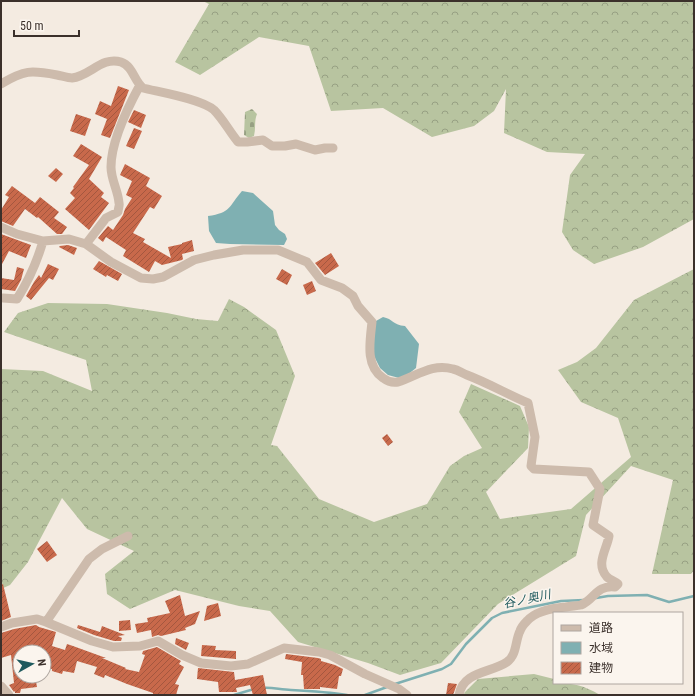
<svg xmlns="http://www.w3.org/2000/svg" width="695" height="696" viewBox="0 0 695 696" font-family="'Roboto Condensed','Noto Sans JP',sans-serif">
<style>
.forest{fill:url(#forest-crowns)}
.cemetery{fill:url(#cemetery-stones)}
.water{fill:#7fb0b2}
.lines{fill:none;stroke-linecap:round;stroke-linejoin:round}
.stream{stroke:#7fb0b2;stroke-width:2.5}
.building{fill:url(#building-hatch)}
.street{stroke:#cdbbac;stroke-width:9}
.labels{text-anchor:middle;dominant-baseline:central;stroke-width:3;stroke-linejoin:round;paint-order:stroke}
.water-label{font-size:12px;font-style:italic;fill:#1f5a5e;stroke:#fbf5ee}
</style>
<defs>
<pattern id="forest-crowns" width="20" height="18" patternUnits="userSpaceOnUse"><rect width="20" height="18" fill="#b8c4a0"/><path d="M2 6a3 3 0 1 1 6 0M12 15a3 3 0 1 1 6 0" fill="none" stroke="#97a083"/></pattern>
<pattern id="cemetery-stones" width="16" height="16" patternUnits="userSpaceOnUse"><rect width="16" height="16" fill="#b8c4a0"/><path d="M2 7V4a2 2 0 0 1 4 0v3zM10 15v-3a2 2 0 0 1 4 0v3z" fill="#97a083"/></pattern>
<pattern id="building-hatch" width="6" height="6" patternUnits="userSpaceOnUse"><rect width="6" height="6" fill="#c8694b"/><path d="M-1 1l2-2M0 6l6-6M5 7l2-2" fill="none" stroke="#a4573f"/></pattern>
</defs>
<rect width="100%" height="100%" fill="#f4ebe1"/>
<path class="forest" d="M203,1H694V219L643,247L594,264L573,250L562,232L570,175L585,154L547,152L504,133L506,89L494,111L474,126L432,137L383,108L331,111L309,46L259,37L200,75L175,62L209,4Z
M694,269V570L691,574H652L673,480L631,466L586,515L576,556L498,604L441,663L400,675L368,663L298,642L270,611L239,606L175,590L130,609L107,594L105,574L134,551L87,529L62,498L28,562L10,585L1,589V369L43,371L92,391L86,360L4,332L18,313L48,303L107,304L167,313L196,319L218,321L229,299L244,307L276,330L295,376L271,445L277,446L319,499L374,522L427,504L450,466L464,456L482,448L459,412L471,384L520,406L529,427L528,448L486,492L500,519L571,509L631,457L618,418L581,402L558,370L577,362L596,348L634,300Z
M534,674L554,679V683C573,683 583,685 600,695H465L464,693L478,679Z"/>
<path class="cemetery" d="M252,109L257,114C254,121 256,128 254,136L249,138L244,135L245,112Z"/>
<path class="water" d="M242,191L253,193L273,211L275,225L279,230L285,234L287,239L284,245L230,244L216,243L209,231L208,216C231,213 229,206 242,191Z
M383,317C393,319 393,325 405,326L419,344L416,368L406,376L399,378L388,375L380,368L371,350L376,321Z"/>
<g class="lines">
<path class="stream" d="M596,598L608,596L647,595L669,602L694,596
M395,684L442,669L451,664L466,644L492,618L502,613L561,601L584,600
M263,688C272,687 281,690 291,690C310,691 328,692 347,695
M234,695L254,689
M365,695L387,687"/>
</g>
<path class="building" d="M118,86L129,90L110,138L101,135L107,119L95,114L100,101L111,106Z
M134,110L146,115L141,128L128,122Z
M76,114L91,119L85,136L70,131Z
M134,128L142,131L134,149L126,146Z
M81,144L102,157L89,179L104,193L101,197L109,203L89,230L65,209L75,198L70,193L74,188L73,187L89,165L73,156Z
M125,164L150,178L146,186L162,196L154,209L150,207L133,233L145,239L143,242L171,258L168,247L182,244V243L192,240L194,251L182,254L183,259L182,260L162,265L155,261L149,272L123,256L126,250L106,237L103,242L98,238L108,226L113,230L123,215L125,209L132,198L126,195L132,181L120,175Z
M56,168L63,174L56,182L48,176Z
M12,186L35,203L40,197L59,212L54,218L67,227L62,234H57L38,217L37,218L25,209L13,226L1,221V210L9,197L5,195Z
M1,234L31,245L26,258L9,251L1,266Z
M68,245L77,248L74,255L59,247L60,246Z
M331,253L339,266L325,275L315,263Z
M99,261L122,274L118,281L107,275L106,277L93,269Z
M48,264L59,269L53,280L49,278L31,300L26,296L34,282L39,275L41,278Z
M17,267L24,269L21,280L15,291L1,289V278L14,280Z
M282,269L292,275L287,285L276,279Z
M312,281L316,291L307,295L303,285Z
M387,434L393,442L388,446L382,438Z
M47,541L57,555L47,562L37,549Z
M3,584L11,617L1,621V585Z
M180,595L185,616L200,611L195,624L185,628L186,630L161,636L158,635L152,637L151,630L137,633L135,624L148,622L147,618L170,613L165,601Z
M218,603L221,616L204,621L207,606Z
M130,620L131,630L119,631V621Z
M36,625L39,627L56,632L52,646L65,650L67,644L73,646L106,658H102L126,668L125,669L139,672L145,655L142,654L143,651L157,647L181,661L179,664L184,667L175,684L179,685L176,695L153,694V693L127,684L105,675L104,678L94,674L97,667L77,661L74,673L63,671L62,674L52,671V669L44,667V652L29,651L20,652V676H35L37,687L21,689L20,693H15V691L14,692L9,685L14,683L11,655L1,658V633L14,629Z
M78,625L100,632L102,626L125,635L118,636L122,638L121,641H114L94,635L77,628Z
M176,638L189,643L186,650L175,644Z
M202,645L216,646L215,650L236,651V659L201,656Z
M286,654L318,658L321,659V661L335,665L343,669L341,676H339L337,689L320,687V689H304L303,675H301L302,662L285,659Z
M198,668L234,672L235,680L263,675L267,695H253L250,685L236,688L237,692H219L218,682L197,679Z
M448,683L457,684L453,695H446Z"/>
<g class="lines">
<path class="street" d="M1,84C24,70 31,70 57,75C62,76 68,78 72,78C90,76 102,56 121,62C133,66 134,81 143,88C159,92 202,99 214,110C223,119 229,131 238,142H247L263,140L272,146H285L296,144L315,150L325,148H333
M1,227L17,234L43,241L69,239L86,244L111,262L141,278L153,279L163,277L194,260L214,255L243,250H278L307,262L321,280L342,288L353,296L358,306L372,322C370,341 365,366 383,378C387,381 393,383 398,382C417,376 432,363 453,369C458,370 462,373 467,375C488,383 507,394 528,403L535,437L531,466L534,469L589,472L600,489L593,525L609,536C607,549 595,564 607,577C610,580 615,581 618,584L615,587C596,585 595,599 581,605C577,606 571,606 566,607C553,608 536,611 527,621C524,624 521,628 520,631C515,641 517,655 507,662C491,673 463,671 459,695
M86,244L106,218L118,212C118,209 120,205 119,203C118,190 111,180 111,167C111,141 128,107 140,85
M3,298L17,299C29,280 37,262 43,241
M46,622L89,559L102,549L128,536
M1,627L12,623L37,619L46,622L92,641L113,647L140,646L158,641L182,655L201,663L231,666L248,664L284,648L319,652L330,655L365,674L399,689L407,695
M1,686L9,695"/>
</g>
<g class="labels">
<g class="water-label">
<text transform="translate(527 599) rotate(-12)">谷ノ奥川</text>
</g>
</g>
<rect width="695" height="696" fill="none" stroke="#3b302b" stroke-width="4"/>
<rect x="553" y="612" width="130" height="72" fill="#fbf5ee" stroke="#aea6a0"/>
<rect x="561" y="625" width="20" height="6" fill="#cdbbac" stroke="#aea6a0"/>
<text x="589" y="632" font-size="12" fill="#3b302b">道路</text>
<rect x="561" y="642" width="20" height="12" fill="#7fb0b2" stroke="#aea6a0"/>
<text x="589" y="652" font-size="12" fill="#3b302b">水域</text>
<rect x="561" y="662" width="20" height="12" fill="url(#building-hatch)" stroke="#aea6a0"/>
<text x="589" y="672" font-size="12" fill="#3b302b">建物</text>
<g transform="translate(32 664) rotate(82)"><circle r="19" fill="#fbf5ee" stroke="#aea6a0"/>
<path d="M0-3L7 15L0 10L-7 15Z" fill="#1f5a5e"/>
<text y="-6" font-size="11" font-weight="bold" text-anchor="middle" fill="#3b302b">N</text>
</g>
<path d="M14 30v6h65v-6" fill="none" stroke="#3b302b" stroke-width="2"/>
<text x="20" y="30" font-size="12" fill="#3b302b" stroke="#fbf5ee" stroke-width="3" paint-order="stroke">50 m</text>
</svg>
